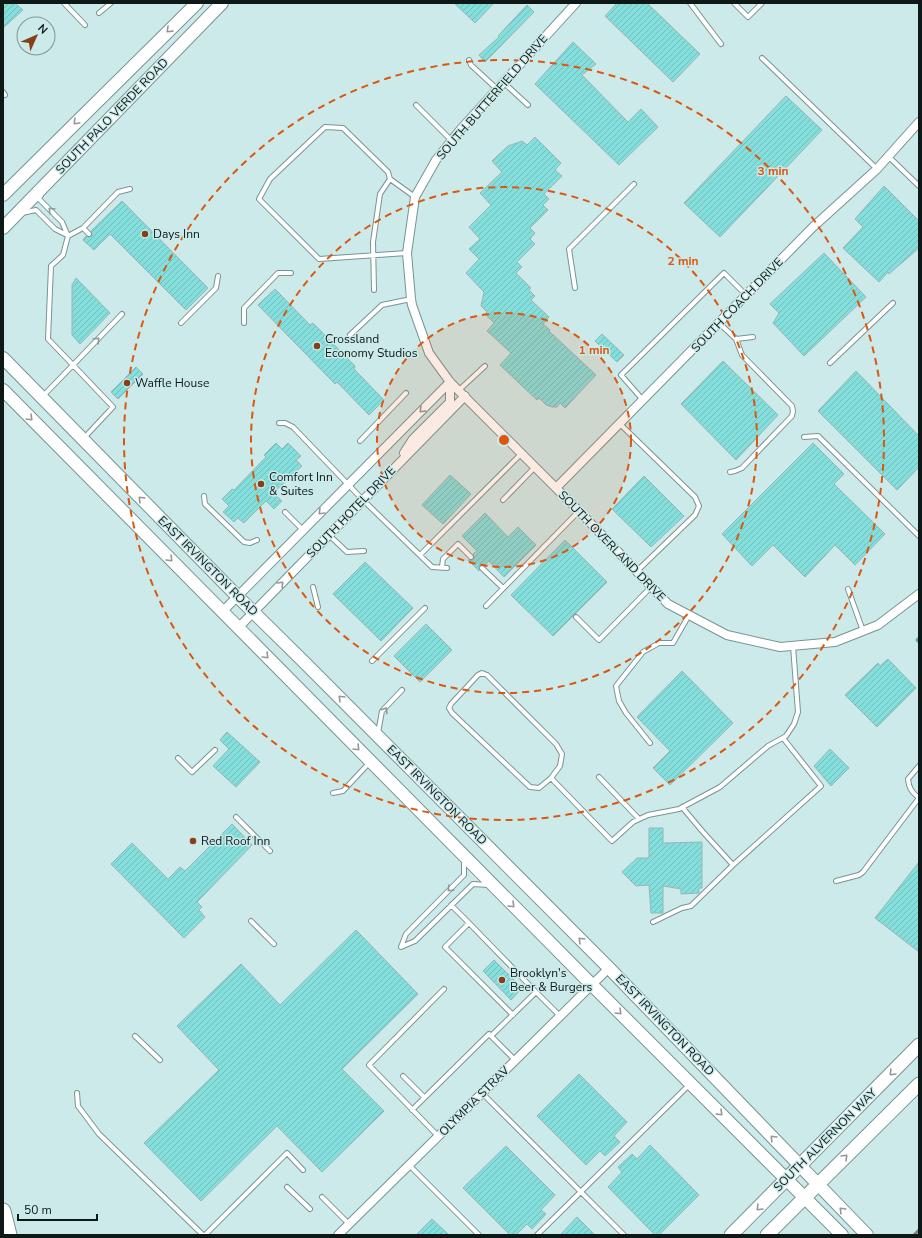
<svg xmlns="http://www.w3.org/2000/svg" width="922" height="1238" viewBox="0 0 922 1238" font-family="'Nunito Sans',sans-serif">
<style>
.lines{fill:none;stroke-linecap:round;stroke-linejoin:round}
.stream{stroke:#50acaa;stroke-width:3}
.building{fill:url(#building-hatch);stroke:#98b5b4}
.lane-casing{stroke:#789493;stroke-width:6}
.street-casing{stroke:#789493;stroke-width:10}
.secondary-casing{stroke:#789493;stroke-width:14}
.primary-casing{stroke:#789493;stroke-width:15}
.highway-casing{stroke:#789493;stroke-width:17}
.lane{stroke:#fff;stroke-width:4}
.street{stroke:#fff;stroke-width:8}
.secondary{stroke:#fff;stroke-width:12}
.primary{stroke:#fff;stroke-width:13}
.highway{stroke:#fff;stroke-width:15}
.rail{stroke:#738988;stroke-width:3;stroke-dasharray:8 4;stroke-linecap:butt}
.oneway{stroke:#929797}
.ring{fill:none;stroke:#dd560d;stroke-width:2;stroke-dasharray:7 5}
.poi-dot{fill:#853f19;stroke:#cceae9;stroke-width:1.5}
.labels{text-anchor:middle;dominant-baseline:central;stroke-width:3;stroke-linejoin:round;paint-order:stroke}
.street-label{font-size:12px;fill:#0d1817;stroke:#cceae9}
.poi-label{font-size:12px;fill:#0d1817;stroke:#cceae9;text-anchor:start}
.centre{fill:#dd560d;stroke:#cceae9;stroke-width:2}
.ring-label{font-size:12px;text-anchor:middle;font-weight:bold;fill:#dd560d;stroke:#cceae9;stroke-width:3;stroke-linejoin:round;paint-order:stroke}
</style>
<defs>
<pattern id="building-hatch" width="6" height="6" patternUnits="userSpaceOnUse"><rect width="6" height="6" fill="#84dfdc"/><path d="M-1 1l2-2M0 6l6-6M5 7l2-2" fill="none" stroke="#71bfbc"/></pattern>
</defs>
<rect width="100%" height="100%" fill="#cceae9"/>
<g class="lines">
<path class="stream" d="M919,638L917,640L919,642"/>
</g>
<path class="building" d="M3,3H15L23,10L3,28Z
M454,3H494L475,23Z
M617,3H647L700,54L673,82L605,16Z
M527,5L534,12L485,62L479,55L499,37L498,36Z
M573,42L596,64L582,75L628,122L641,109L658,127L619,165L535,84Z
M786,96L822,130L720,237L684,203Z
M535,137L561,163L555,170L562,176L544,194L549,199L543,205L548,210L530,228L535,233L530,239L535,244L517,262L522,267L516,273L531,288L529,290L535,296L531,300L549,317L543,324L550,330L549,331L596,375L565,408L560,403L557,407H552L546,405L539,398L537,400L500,365L511,353L487,331L494,323L485,314L487,312L481,306L484,292L466,273L479,259L469,249L480,239L469,227L491,205L480,193L502,172L492,161L508,146L522,141L527,145Z
M884,186L919,221V248L889,274L888,272L879,282L843,248L863,227L855,219Z
M122,201L208,288L186,310L110,234L94,250L83,240L86,236L91,237L92,235L91,231Z
M824,253L866,297L804,356L773,323L779,313L770,304Z
M76,278L110,313L80,344L72,335V285Z
M275,289L310,325L313,323L355,366L354,369L384,400L369,415L337,382L335,384L258,305Z
M602,334L624,355L617,362L595,341Z
M723,361L778,415L736,460L681,404Z
M136,367L143,374L118,399L111,392Z
M856,371L919,436V467L897,490L818,411Z
M276,443L282,449L288,443L301,456L296,460L302,466L273,493L282,501L274,509L266,501L244,523L238,518L234,522L223,512L229,506L222,499L232,489L234,490L266,457L264,455Z
M813,443L844,474L834,484L885,534L855,565L835,545L805,577L773,545L752,566L722,534Z
M450,475L471,494L443,524L422,505Z
M644,476L684,516L651,547L612,509Z
M485,513L508,537L518,527L536,545L504,577L489,561L484,566L480,565L479,571L468,560H473L474,558L473,554L477,551L462,536Z
M565,540L607,582L553,636L511,595Z
M365,562L413,608L381,641L333,594Z
M426,624L452,650L420,682L394,656Z
M888,659L916,688L877,727L845,695L878,663L880,666Z
M682,671L733,723L670,785L653,768L670,751L637,717Z
M227,732L260,762L236,787L213,766L229,749L220,740Z
M830,749L849,768L831,786L814,766Z
M232,824L252,845L197,902L202,907L199,910L205,917L184,938L111,864L132,843L168,879L180,867L185,871Z
M649,828H663V843L702,842V888H699V893L681,894V889L663,886V913H651L649,885L636,886L622,872L637,858H649Z
M919,862V952L875,918Z
M356,930L418,994L342,1069L384,1111L322,1172L277,1126L201,1201L144,1143L219,1070L177,1026L241,964L280,1005Z
M494,960L522,988L511,1000L483,971Z
M579,1074L627,1122L614,1136L620,1142L605,1156L600,1151L586,1165L537,1116Z
M650,1145L699,1195L659,1235H655L608,1187L622,1172L618,1167L632,1154L637,1159Z
M506,1146L555,1195L541,1210L546,1214L532,1229L527,1224L516,1235H510L463,1188Z
M577,1217L595,1235H560Z
M432,1219L449,1235H416Z"/>
<g class="lines">
<g class="lane-casing">
<path id="lane" d="M64,3L85,25
M690,3L721,44
M734,3L748,17L762,3
M99,13L111,3
M762,58L877,169
M469,60L471,65L497,89
M503,82L528,105
M3,92L5,95
M416,105L451,140
M889,157L919,186
M390,179L388,172L343,128L325,127L270,179L259,199L319,259L407,253
M41,195L39,199L62,222L68,236L63,255L51,266L48,339L73,365L43,396
M22,213L36,210L55,229L67,235
M83,228L89,234
M68,236L83,228L118,192L130,189
M575,288L569,249L634,184
M374,290L373,242L380,194L390,179L415,197
M181,323L216,288L218,276
M244,323V308L278,273H291
M719,323L736,339L742,355L792,406L793,411L792,416L742,468L735,471L730,472
M350,335L382,305L411,299
M736,339L753,337
M830,363L893,303
M458,391L485,366
M643,400L621,375L724,273L746,295
M279,423H285L293,427L363,500L432,567L447,568
M620,424L695,497L699,506L695,515L637,571
M804,437L818,436L919,536
M84,438L113,407L73,365L122,314
M360,441L406,393
M204,496L205,504L244,542L250,543L257,540
M503,500L535,467
M285,512L303,530
M329,535L347,552L364,551
M420,555L521,454
M442,567L443,559L458,544L471,557
M482,568L503,588
M313,587L318,607
M848,589L863,631
M486,606L579,511
M576,617L599,640L651,587
M372,661L425,608
M378,733L382,711L402,690
M650,743L626,713L619,701L616,686L643,652L659,643H673L689,615
M178,758L192,772L215,750
M919,766L908,779C909,789 912,792 919,798
M599,777L639,819
M551,778L539,788L530,787L452,713L449,708L451,704L478,675L482,673L487,675L556,744L562,754L560,766L551,778L612,841L633,822L648,815L679,809L720,787L768,746L786,736L794,724L798,712L793,646
M333,793L343,791L370,762
M236,817L270,851
M464,860V875L406,934L401,947L415,941L473,884L489,885
M733,865L821,786L783,738
M836,881L859,875L863,872L919,798
M451,905L469,923
M251,921L274,944
M653,922L682,908L691,906L733,865L703,832L682,807
M513,1015L445,947L469,923L536,992
M135,1036L160,1060
M491,1036L536,992L560,1016
M403,1076L424,1097
M77,1093L78,1106L99,1134L203,1235
M482,1093L624,1235
M412,1110L489,1034L515,1060
M438,1136L369,1065L444,989
M409,1165L479,1235
M287,1187L310,1209
M322,1197L349,1224
M205,1235L287,1153L303,1170
M537,1235L689,1085"/>
</g>
<g class="street-casing">
<path id="street" d="M576,3L460,130L436,160L415,197L407,253L411,299L412,305L429,353L450,382L579,511L668,604L727,635L780,647L835,642L878,625L919,594
M404,453L413,439L450,402V382
M556,488L813,227L877,169L919,122
M222,612L450,382
M238,628L465,396
M338,1235L609,968"/>
</g>
<g class="secondary-casing">
<path id="secondary" d="M3,195L197,3
M3,228L222,3
M3,358L238,597L304,662L609,968L867,1235
M3,390L592,985L842,1235"/>
</g>
<g class="primary-casing">
<path id="primary" d="M731,1235L919,1045
M767,1235L919,1084"/>
</g>
<g class="highway-casing">
<path id="highway" d="M3,1211L9,1235"/>
</g>
<use href="#lane" class="lane"/>
<use href="#street" class="street"/>
<use href="#secondary" class="secondary"/>
<use href="#primary" class="primary"/>
<use href="#highway" class="highway"/>
<path class="rail" d="M914,1235L919,1230"/>
</g>
<defs><path id="oneway-chevron" d="M-2-3.5L2.5 0L-2 3.5" fill="none" stroke-width="1.6" stroke-linecap="round" stroke-linejoin="round"/></defs>
<g class="oneway">
<use href="#oneway-chevron" transform="translate(169 30) rotate(136)"/>
<use href="#oneway-chevron" transform="translate(76 122) rotate(135)"/>
<use href="#oneway-chevron" transform="translate(51 210) rotate(-135)"/>
<use href="#oneway-chevron" transform="translate(97 340) rotate(-46)"/>
<use href="#oneway-chevron" transform="translate(422 410) rotate(135)"/>
<use href="#oneway-chevron" transform="translate(30 418) rotate(45)"/>
<use href="#oneway-chevron" transform="translate(141 499) rotate(-135)"/>
<use href="#oneway-chevron" transform="translate(321 512) rotate(135)"/>
<use href="#oneway-chevron" transform="translate(170 559) rotate(45)"/>
<use href="#oneway-chevron" transform="translate(281 584) rotate(-46)"/>
<use href="#oneway-chevron" transform="translate(266 656) rotate(46)"/>
<use href="#oneway-chevron" transform="translate(341 698) rotate(-135)"/>
<use href="#oneway-chevron" transform="translate(385 710) rotate(-57)"/>
<use href="#oneway-chevron" transform="translate(357 748) rotate(45)"/>
<use href="#oneway-chevron" transform="translate(450 889) rotate(135)"/>
<use href="#oneway-chevron" transform="translate(512 905) rotate(45)"/>
<use href="#oneway-chevron" transform="translate(581 940) rotate(-135)"/>
<use href="#oneway-chevron" transform="translate(619 1012) rotate(45)"/>
<use href="#oneway-chevron" transform="translate(892 1073) rotate(134)"/>
<use href="#oneway-chevron" transform="translate(720 1113) rotate(45)"/>
<use href="#oneway-chevron" transform="translate(773 1138) rotate(-134)"/>
<use href="#oneway-chevron" transform="translate(845 1157) rotate(-45)"/>
<use href="#oneway-chevron" transform="translate(759 1208) rotate(135)"/>
<use href="#oneway-chevron" transform="translate(842 1210) rotate(-135)"/>
</g>
<circle cx="504" cy="440" r="127" fill="#dd560d" fill-opacity=".12"/>
<g class="ring">
<circle cx="504" cy="440" r="127"/>
<circle cx="504" cy="440" r="253"/>
<circle cx="504" cy="440" r="380"/>
</g>
<g class="poi-dot">
<circle cx="145" cy="234" r="4"/>
<circle cx="317" cy="346" r="4"/>
<circle cx="127" cy="383" r="4"/>
<circle cx="261" cy="484" r="4"/>
<circle cx="193" cy="841" r="4"/>
<circle cx="502" cy="980" r="4"/>
</g>
<g class="labels">
<g class="street-label">
<text transform="translate(492 97) rotate(-49)">SOUTH BUTTERFIELD DRIVE</text>
<text transform="translate(112 116) rotate(-46)">SOUTH PALO VERDE ROAD</text>
<text transform="translate(737 305) rotate(-46)">SOUTH COACH DRIVE</text>
<text transform="translate(351 512) rotate(-46)">SOUTH HOTEL DRIVE</text>
<text transform="translate(612 546) rotate(46)">SOUTH OVERLAND DRIVE</text>
<text transform="translate(208 566) rotate(45)">EAST IRVINGTON ROAD</text>
<text transform="translate(437 795) rotate(45)">EAST IRVINGTON ROAD</text>
<text transform="translate(665 1025) rotate(46)">EAST IRVINGTON ROAD</text>
<text transform="translate(474 1101) rotate(-45)">OLYMPIA STRAV</text>
<text transform="translate(825 1140) rotate(-45)">SOUTH ALVERNON WAY</text>
</g>
<g class="poi-label">
<text x="153" y="234">Days Inn</text>
<text x="325" y="339">Crossland<tspan x="325" dy="14">Economy Studios</tspan></text>
<text x="135" y="383">Waffle House</text>
<text x="269" y="477">Comfort Inn<tspan x="269" dy="14">&amp; Suites</tspan></text>
<text x="201" y="841">Red Roof Inn</text>
<text x="510" y="973">Brooklyn's<tspan x="510" dy="14">Beer &amp; Burgers</tspan></text>
</g>
</g>
<circle cx="504" cy="440" r="6" class="centre"/>
<g class="ring-label">
<text x="773" y="175">3 min</text>
<text x="683" y="265">2 min</text>
<text x="594" y="354">1 min</text>
</g>
<rect width="922" height="1238" fill="none" stroke="#0d1817" stroke-width="8"/>
<g transform="translate(36 36) rotate(45)"><circle r="19" fill="#cceae9" stroke="#809695"/>
<path d="M0-3L7 15L0 10L-7 15Z" fill="#853f19"/>
<text y="-6" font-size="11" font-weight="bold" text-anchor="middle" fill="#0d1817">N</text>
</g>
<path d="M18 1214v6h79v-6" fill="none" stroke="#0d1817" stroke-width="2"/>
<text x="24" y="1214" font-size="12" fill="#0d1817" stroke="#cceae9" stroke-width="3" paint-order="stroke">50 m</text>
</svg>
